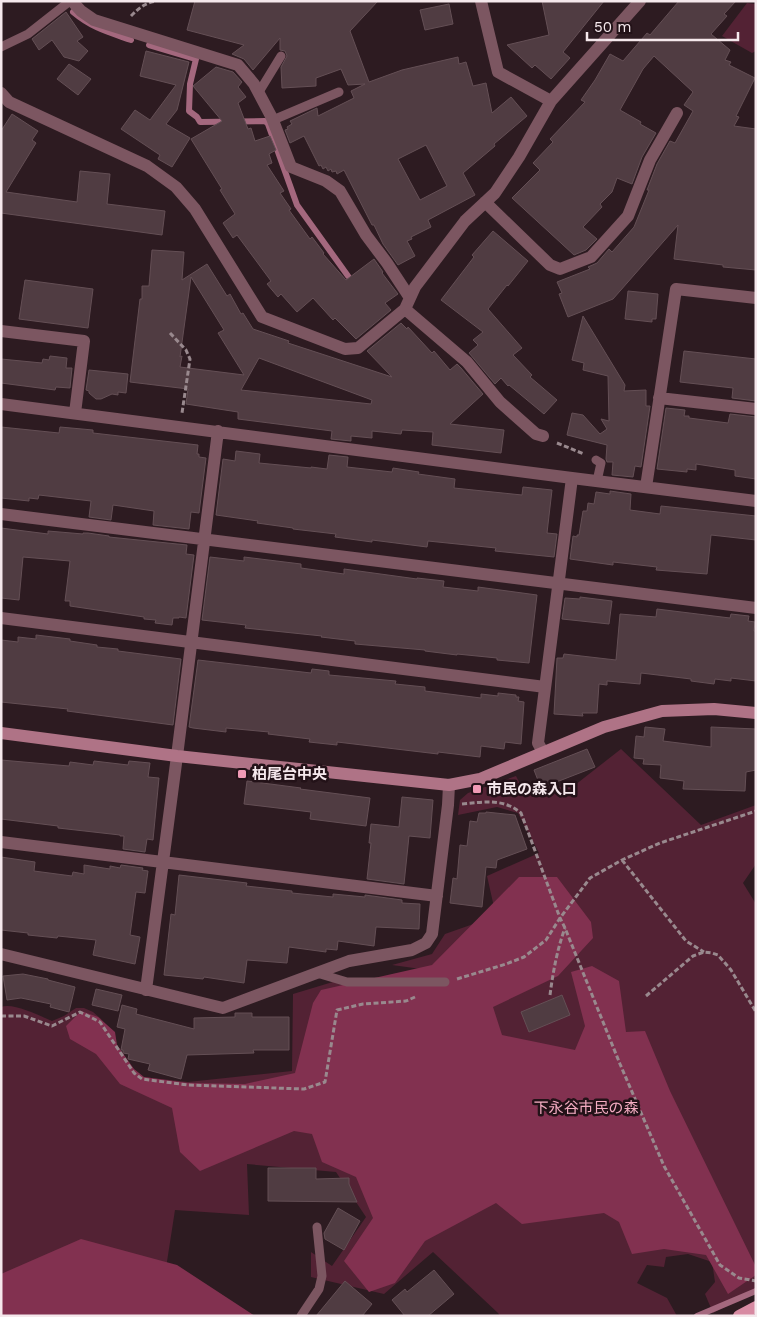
<svg xmlns="http://www.w3.org/2000/svg" width="757" height="1317" viewBox="0 0 757 1317" font-family="'Work Sans','Noto Sans JP',sans-serif">
<style>
.green{fill:#532234}
.forest{fill:#823150}
.lines{fill:none;stroke-linecap:round;stroke-linejoin:round}
.stream{stroke:#a4687e;stroke-width:6}
.building{fill:#503c42;stroke:#644f55;fill-rule:evenodd}
.path{stroke:#99898e;stroke-width:3;stroke-dasharray:5 2.5;stroke-linecap:butt}
.lane{stroke:#7c5661;stroke-width:9}
.street{stroke:#7c5661;stroke-width:12}
.secondary{stroke:#af7386;stroke-width:12}
.primary{stroke:#d78aa2;stroke-width:12}
.poi-dot{fill:#f09ab5;stroke:#231218;stroke-width:2}
.labels{text-anchor:middle;dominant-baseline:central;stroke-width:5;stroke-linejoin:round;paint-order:stroke}
.poi-label{font-size:15px;font-weight:bold;fill:#f5e8ec;stroke:#231218;text-anchor:start}
.park-label{font-size:15px;fill:#f4acc2;stroke:#231218}
</style>
<rect width="100%" height="100%" fill="#2d1b21"/>
<path class="green" d="M747,3L756,4V51L752,53L722,36Z
M621,749L701,825L756,805V864L743,883L756,904V1291L713,1313L705,1294L715,1282L712,1262L688,1254L666,1257L664,1267L647,1265L637,1283L667,1298L677,1316H500L498,1313L433,1252L384,1294L311,1277V1252L332,1266L366,1217L336,1172L247,1164L249,1215L175,1210L166,1268L1,1316V1007C13,1002 40,1016 52,1021L64,1016L76,1008H84L93,1012L100,1018L114,1033L117,1045L133,1069L143,1077L188,1082L292,1071L293,994L346,978L387,989L479,977L392,965L432,954L445,934L496,916L487,876L539,853L518,813L497,807L458,815L460,800L468,793L516,776L524,792L575,785Z"/>
<path class="forest" d="M519,877H557L591,922L593,938L558,976L493,1007L502,1035L575,1050L585,1026L571,972L592,966L619,981L626,1032L645,1031L670,1091L756,1267V1275L728,1294L706,1255L664,1249L632,1254L619,1222L604,1213L522,1224L496,1203L425,1241L395,1283L369,1292L344,1261L373,1218L356,1177L322,1162L312,1134L294,1131L200,1171L180,1152L172,1108L120,1084L96,1054L70,1039L66,1026L81,1011L98,1017L115,1032L117,1045L134,1069L144,1077L188,1083L245,1084L295,1073L313,1003L321,990L432,965Z
M81,1239L177,1265L255,1316H1V1274Z"/>
<g class="lines">
<path class="stream" d="M73,12C92,28 108,32 131,40
M149,45L196,59L190,84L189,111L197,117L200,122L265,121L268,124L297,205L348,276
M697,1316L756,1291"/>
</g>
<path class="building" d="M195,1H378L350,31L369,82L402,70L458,57L459,64L466,62L473,86L486,83L492,113L511,97L527,116L494,144L495,146L463,173L475,195L428,220L431,227L411,237L412,239L407,241L415,256L398,265L383,244L374,225H372L344,170L337,174L336,171L332,172L331,169L328,171L326,167L323,169L321,165L319,166L304,136L290,143L285,130L288,129L287,127L292,124L290,121L317,108L318,116L354,98L351,91L365,84L348,85L341,69L316,78V86L282,88L281,67L287,56L285,51L280,50V38L253,70L244,59L232,54L244,45L187,30ZM426,145L447,186L420,200L398,159Z
M542,1H604L563,52L570,58L551,79L535,65L532,68L507,45L549,35Z
M679,1H736L724,14L727,16L711,34L730,50L725,60L731,62L729,65L755,78L736,116L739,117L734,126L756,129V270L723,267V265L674,259L678,225L613,299L568,317L559,294L562,293L557,282L590,269L588,267L597,263L609,249L612,252L634,227L649,190H647L657,164L670,141L675,143L693,111L684,105L693,92L654,56L643,69L620,110L641,122L640,124L656,133L642,157L632,184L617,178L612,192L600,204L602,207L583,227L597,239L586,250L574,255L512,198L540,170L533,163L553,142L550,139L585,102L581,100L595,80L610,54L623,61L647,33L650,35Z
M449,4L453,24L425,30L420,10Z
M66,12L83,37L77,41L88,51L79,61L64,57L52,40L39,50L32,39Z
M146,51L189,62L177,110L166,124L190,138L172,167L158,159L160,155L121,129L135,110L150,120L176,85L140,76Z
M69,64L91,79L78,95L57,79Z
M216,67L233,72L242,82L238,87L246,97L238,103L248,129L251,128L255,141L270,136L276,150L269,154L272,163L267,165L284,191L280,193L291,209L289,210L310,239L312,237L324,253L323,254L346,280L374,259L383,272L382,273L398,294L385,303L391,310L356,339L335,318L333,320L313,298L297,312L281,294L278,297L267,284L271,281L237,235L233,238L223,223L235,214L220,190L222,189L191,139L222,121L193,86Z
M12,114L38,131L32,140L36,143L6,192L77,202L80,171L110,174L107,204L165,211L162,235L1,213V131Z
M493,231L528,261L508,286L507,285L488,309L522,348L513,355L532,375L530,377L557,400L544,414L509,385L508,386L501,378L495,384L469,353L478,345L473,340L483,332L441,300L474,257L472,255Z
M152,250L184,252L182,280L207,264L227,296L230,294L241,314L243,313L253,329L289,341L288,343L392,377L367,351L401,323L407,329L408,327L432,353L434,351L450,370L457,364L461,368L483,394L450,424L504,430L501,453L432,445L433,432L402,430L401,434L372,431V438L351,436V441L331,439L332,431L238,419V412L186,404L188,389L130,382L140,299H142V286H149ZM191,277L224,330L218,333L244,375L180,367L182,356L180,357ZM259,358L372,400L371,404L241,390Z
M25,280L93,289L88,328L19,319Z
M628,291L658,294L656,319H652V322L625,319Z
M583,316L625,385L624,391L646,390V406H650L641,467L635,466L633,477L612,475L613,462H607L606,459L607,445L567,435L572,413L583,415L600,434L607,429L601,419L609,421L608,376L583,370L584,363L572,360Z
M684,351L756,359V401L732,398L733,388L680,382Z
M50,356L67,358L66,368H72L70,388L56,387L55,390L1,383V359L42,363L43,359L49,360Z
M89,370L128,374L126,393L118,392V395L112,394L101,399H96L89,393V391L86,390Z
M666,408L685,410L684,416H689V418L728,423L730,414L756,417V479L735,476V470L696,464V470L687,469V472L657,469Z
M1,427L59,433L60,427L93,430V433L198,445L197,454H199V457L206,458L199,513L191,512L189,529L153,525L154,511L113,505L111,520L89,517L91,501L39,495L38,499L29,498V501L1,498Z
M236,451L260,454L259,463L311,468V467L327,469L329,455L348,457L347,467L392,472L393,468L419,472L418,474L455,479L454,488L522,495L523,487L552,490L547,533L557,534L554,557L495,551L496,548L428,541L427,547L372,540V542L335,537L336,534L293,529V528L257,523L258,521L216,515L223,459L235,461Z
M610,491L631,494L630,510L660,514L661,506L756,516V540L711,535L707,574L656,570L657,567L613,562V565L570,559L573,536L577,537V535H579L583,511H587L588,503L594,504L596,492L610,494Z
M1,528L48,534V531L83,534V533H88L109,536V537L187,545L186,554L194,555L186,618L179,617V618H173L172,625L155,623L156,620L144,619V617L70,606V601H65L70,561L23,557L19,600L1,598Z
M210,557L244,561V557L301,564V568L344,574V569L417,579V578L444,581L443,587L478,591V587L537,595L529,663L497,660V658L457,654V655L425,651V650L355,644V641L321,637L322,636L245,628L246,625L202,620Z
M580,597L612,601L609,624L562,619L565,598L580,599Z
M657,609L730,618L731,614L749,616L748,621L755,622L754,631H756V681L731,678V681L715,679L714,684L691,681V679L641,673L640,684L607,681V685L599,684L597,713H582L583,716L554,714L557,658H563L564,654L616,660L620,614L656,617Z
M36,635L70,639V641L97,645V647L118,649V651L181,659L173,725L67,711L68,709L1,702V640L18,642V637L36,639Z
M198,660L311,673L312,669L329,671V675L396,681L395,684L425,687V691L481,698V694L498,696V693L516,695V697H519L518,701L524,702L521,744L505,742L504,749L481,746L480,757L438,752V754L337,742V745L309,742L310,739L268,734L269,732L226,728V732L193,728L189,727Z
M645,727L665,729L663,741L711,747V727L756,729V770L746,772L745,791L683,789L684,781L660,778L661,765L643,764L644,759L634,758L636,736L644,737Z
M587,749L595,767L541,788L534,770Z
M1,760L69,766L70,762L93,765L94,761L128,765L129,761L150,763L148,777L159,778L153,840L147,839L145,852L123,849L124,836H120V835L58,828V826L1,819Z
M247,781L301,788L300,789L370,798L366,826L310,819L311,812L244,804Z
M402,797L433,800L430,838L409,836L404,884L367,879L371,843H369L371,824L399,827Z
M486,812L515,815L527,849L497,860L496,868L486,867L482,907L450,903L453,878L457,879L460,845L467,846L470,821L477,822L479,813H486Z
M1,857L35,862L34,871L72,876L73,872L84,874V865L110,869V866L120,868L121,865L143,868L142,870L148,871L145,893L136,892L130,935L140,937L135,964L93,955L96,940L58,936L57,938L28,935V933L1,930Z
M179,875L247,883L246,886L292,891V893L333,897V894L365,897V895L402,900V903L420,904L419,929L376,927L374,946L338,941L337,950L326,949V952L289,947L287,963L247,960L244,983L204,977L203,979L164,975L171,914L175,915Z
M23,974L48,979V980L75,987L69,1012L50,1007L51,1004L21,998L7,1000L3,976Z
M96,989L122,995L118,1011L92,1005Z
M562,995L570,1015L529,1032L521,1012Z
M122,1005L137,1009L136,1014L194,1029V1018L235,1017V1013H252V1017H289V1050H253L254,1053L187,1055L181,1079L148,1070L150,1064L128,1059L129,1054L123,1053V1050H121L125,1029L117,1027Z
M268,1168H316V1179L349,1178V1184L357,1202L268,1201Z
M338,1208L360,1221L344,1250L325,1239L324,1233Z
M434,1270L454,1294L428,1316H405L392,1300L405,1289L407,1292Z
M345,1281L372,1304L362,1316H316Z"/>
<g class="lines">
<path class="path" d="M131,16C139,8 145,3 156,1
M170,333L186,350L190,359L182,413
M557,443L584,454
M462,804C484,802 503,798 521,813L560,918L565,928L620,1064L664,1166L720,1265L739,1278L756,1281
M622,860L686,941L704,952
M457,979L506,964L524,957L546,940L560,918L590,878L622,860L660,843L756,811
M550,995C553,972 557,950 565,928
M646,996L693,956L704,952L712,953L718,955L731,970L756,1012
M1,1016H24L52,1026L80,1012L100,1022L134,1073L142,1079L188,1085L304,1089L325,1082L337,1010L363,1004L406,1001L415,997"/>
<path class="lane" d="M1,47L28,34L70,1
M259,92L281,56
M273,120L339,92
M596,460L601,463L597,481
M317,973L347,982H445
M301,1316L319,1289L322,1276L317,1227"/>
<path class="street" d="M72,1L81,11L94,20L238,65L254,84L272,118L291,167L326,181L340,191L366,235L387,263L410,298
M481,1L498,72L551,101
M1,93L9,102L147,166L176,187L195,209L262,317L345,349L358,348L405,309L415,287L465,221L495,193L519,157L551,101L640,1
M485,202L550,265L560,269L591,257L628,216L650,160L677,113
M405,309L467,362L500,402L536,434L543,436
M1,331L84,341L75,413
M659,398L756,409
M1,404L572,478L756,501
M646,487L676,289L756,298
M1,514L756,608
M1,618L545,687
M543,752L538,743L572,478
M1,842L437,896
M1,954L223,1008L349,961L412,950L426,943L432,934L448,805L449,785
M146,990L177,756L218,431"/>
<path class="secondary" d="M1,733L177,756L449,785L480,779L604,727L662,711L714,709L756,713"/>
<path class="primary" d="M739,1316L756,1307"/>
</g>
<g class="poi-dot">
<rect x="237" y="769" width="10" height="10" rx="2.5"/>
<rect x="472" y="784" width="10" height="10" rx="2.5"/>
</g>
<g class="labels">
<g class="poi-label">
<text x="252" y="774">柏尾台中央</text>
<text x="487" y="789">市民の森入口</text>
</g>
<g class="park-label">
<text x="586" y="1108">下永谷市民の森</text>
</g>
</g>
<rect width="757" height="1317" fill="none" stroke="#f5e8ec" stroke-width="5"/>
<path d="M587 32v8h151v-8" fill="none" stroke="#f5e8ec" stroke-width="2.5"/>
<text x="594" y="32" font-size="15" fill="#f5e8ec" stroke="#231218" stroke-width="4" paint-order="stroke">50 m</text>
</svg>
